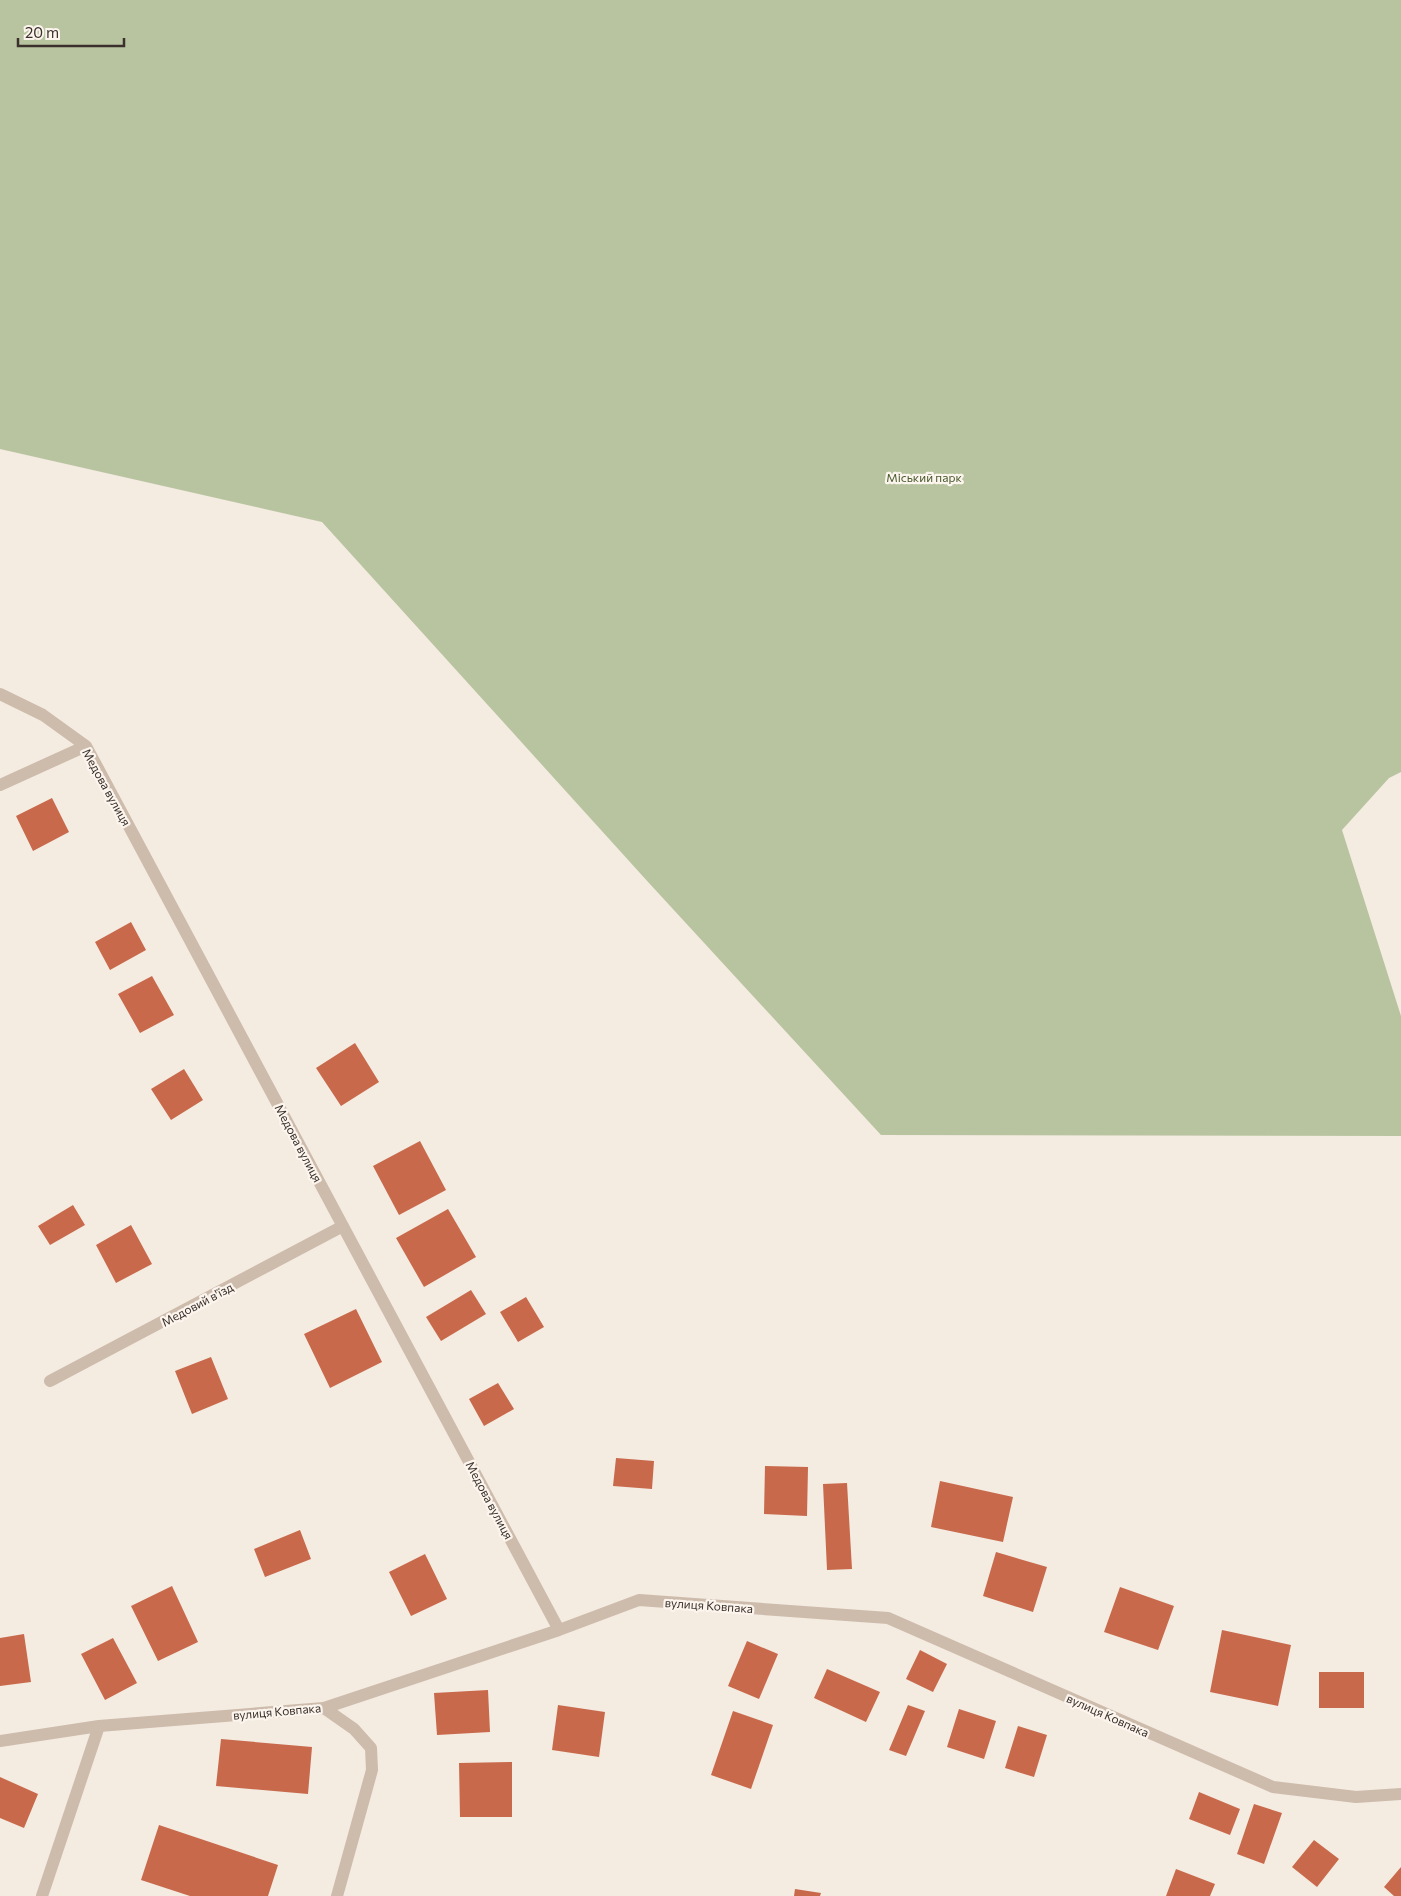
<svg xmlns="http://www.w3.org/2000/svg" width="1401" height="1896" viewBox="0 0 1401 1896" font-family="Commissioner,sans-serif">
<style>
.green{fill:#b8c4a0}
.building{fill:#c8694b}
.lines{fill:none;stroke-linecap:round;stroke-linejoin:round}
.service{stroke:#cdbbac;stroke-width:12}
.minor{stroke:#cdbbac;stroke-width:12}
.labels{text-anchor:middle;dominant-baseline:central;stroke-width:4.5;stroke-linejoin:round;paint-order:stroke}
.park-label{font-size:12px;fill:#4a5a2e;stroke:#fbf5ee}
.street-label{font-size:12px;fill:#3b302b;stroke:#fbf5ee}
</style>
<rect width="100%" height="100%" fill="#f4ebe1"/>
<path class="green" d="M0,0H1401V772L1389,778L1342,830L1401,1016V1136L881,1135L649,883L322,522L0,449Z"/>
<path class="building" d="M52,798L69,832L33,851L16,816Z
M131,922L146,950L110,970L95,942Z
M152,976L174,1015L140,1033L118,994Z
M355,1043L379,1082L341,1106L316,1068Z
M184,1069L203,1100L171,1120L151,1089Z
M420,1141L446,1190L399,1215L373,1166Z
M73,1205L85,1225L50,1245L38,1226Z
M448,1209L476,1257L424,1287L396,1238Z
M131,1225L152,1264L116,1283L96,1245Z
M471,1290L486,1314L441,1341L426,1317Z
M526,1297L544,1327L518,1342L500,1312Z
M356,1309L382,1362L330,1388L304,1334Z
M211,1357L228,1399L192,1414L175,1371Z
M498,1383L514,1409L484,1426L469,1399Z
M616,1458L654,1461L652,1489L613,1486Z
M765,1466L808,1467L807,1516L764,1514Z
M940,1481L1013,1497L1003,1542L931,1527Z
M847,1483L852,1569L827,1570L823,1484Z
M300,1530L311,1559L265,1577L254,1549Z
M996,1552L1047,1567L1033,1612L983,1596Z
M425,1554L447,1599L411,1616L389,1572Z
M172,1586L198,1642L158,1661L131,1606Z
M1120,1587L1174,1606L1158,1650L1104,1632Z
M1222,1630L1291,1645L1278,1706L1210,1692Z
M24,1634L31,1682L0,1686V1638Z
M113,1638L137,1683L105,1700L81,1654Z
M747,1641L778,1654L759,1699L728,1686Z
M920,1650L947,1664L933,1692L906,1679Z
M827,1669L880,1692L866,1722L814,1698Z
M1319,1672H1364V1708H1319Z
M488,1690L490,1732L437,1735L434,1693Z
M558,1705L605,1712L599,1757L552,1750Z
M908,1705L925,1711L906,1756L889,1750Z
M959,1709L996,1721L984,1759L947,1747Z
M733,1711L773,1725L751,1789L711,1775Z
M1018,1726L1047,1735L1034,1777L1005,1768Z
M221,1739L312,1747L308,1794L216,1786Z
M512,1762V1817H460L459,1763Z
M0,1777L38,1794L24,1828L0,1818Z
M1199,1792L1240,1809L1230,1835L1189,1819Z
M1254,1804L1282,1813L1264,1864L1237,1854Z
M159,1825L278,1865L268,1896H190L141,1880Z
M1314,1840L1339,1859L1317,1887L1292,1867Z
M1401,1867V1896H1394L1384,1887Z
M1176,1869L1215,1884L1210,1896H1166Z
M795,1889L821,1893L820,1896H794Z"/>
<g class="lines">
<path class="service" d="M324,1708L354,1729L371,1748L372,1770L337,1896"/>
<path class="minor" d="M0,694L43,715L86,746L559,1630
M0,785L86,746
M50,1381L343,1226
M0,1741L99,1726L324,1708L559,1630L639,1600L888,1618L1273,1787L1356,1797L1401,1794
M42,1896L99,1726"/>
</g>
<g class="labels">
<g class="park-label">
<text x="924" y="477">Міський парк</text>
</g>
<g class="street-label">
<text transform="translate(107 787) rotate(61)">Медова вулиця</text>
<text transform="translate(299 1143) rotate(62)">Медова вулиця</text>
<text transform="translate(197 1304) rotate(-28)">Медовий в'їзд</text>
<text transform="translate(490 1500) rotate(62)">Медова вулиця</text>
<text transform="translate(709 1605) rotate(4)">вулиця Ковпака</text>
<text transform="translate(277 1711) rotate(-5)">вулиця Ковпака</text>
<text transform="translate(1108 1715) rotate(24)">вулиця Ковпака</text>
</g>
</g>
<path d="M18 38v8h106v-8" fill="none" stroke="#3b302b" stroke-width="2.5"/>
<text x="25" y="38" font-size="15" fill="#3b302b" stroke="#fbf5ee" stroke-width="4" paint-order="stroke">20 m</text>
</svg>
